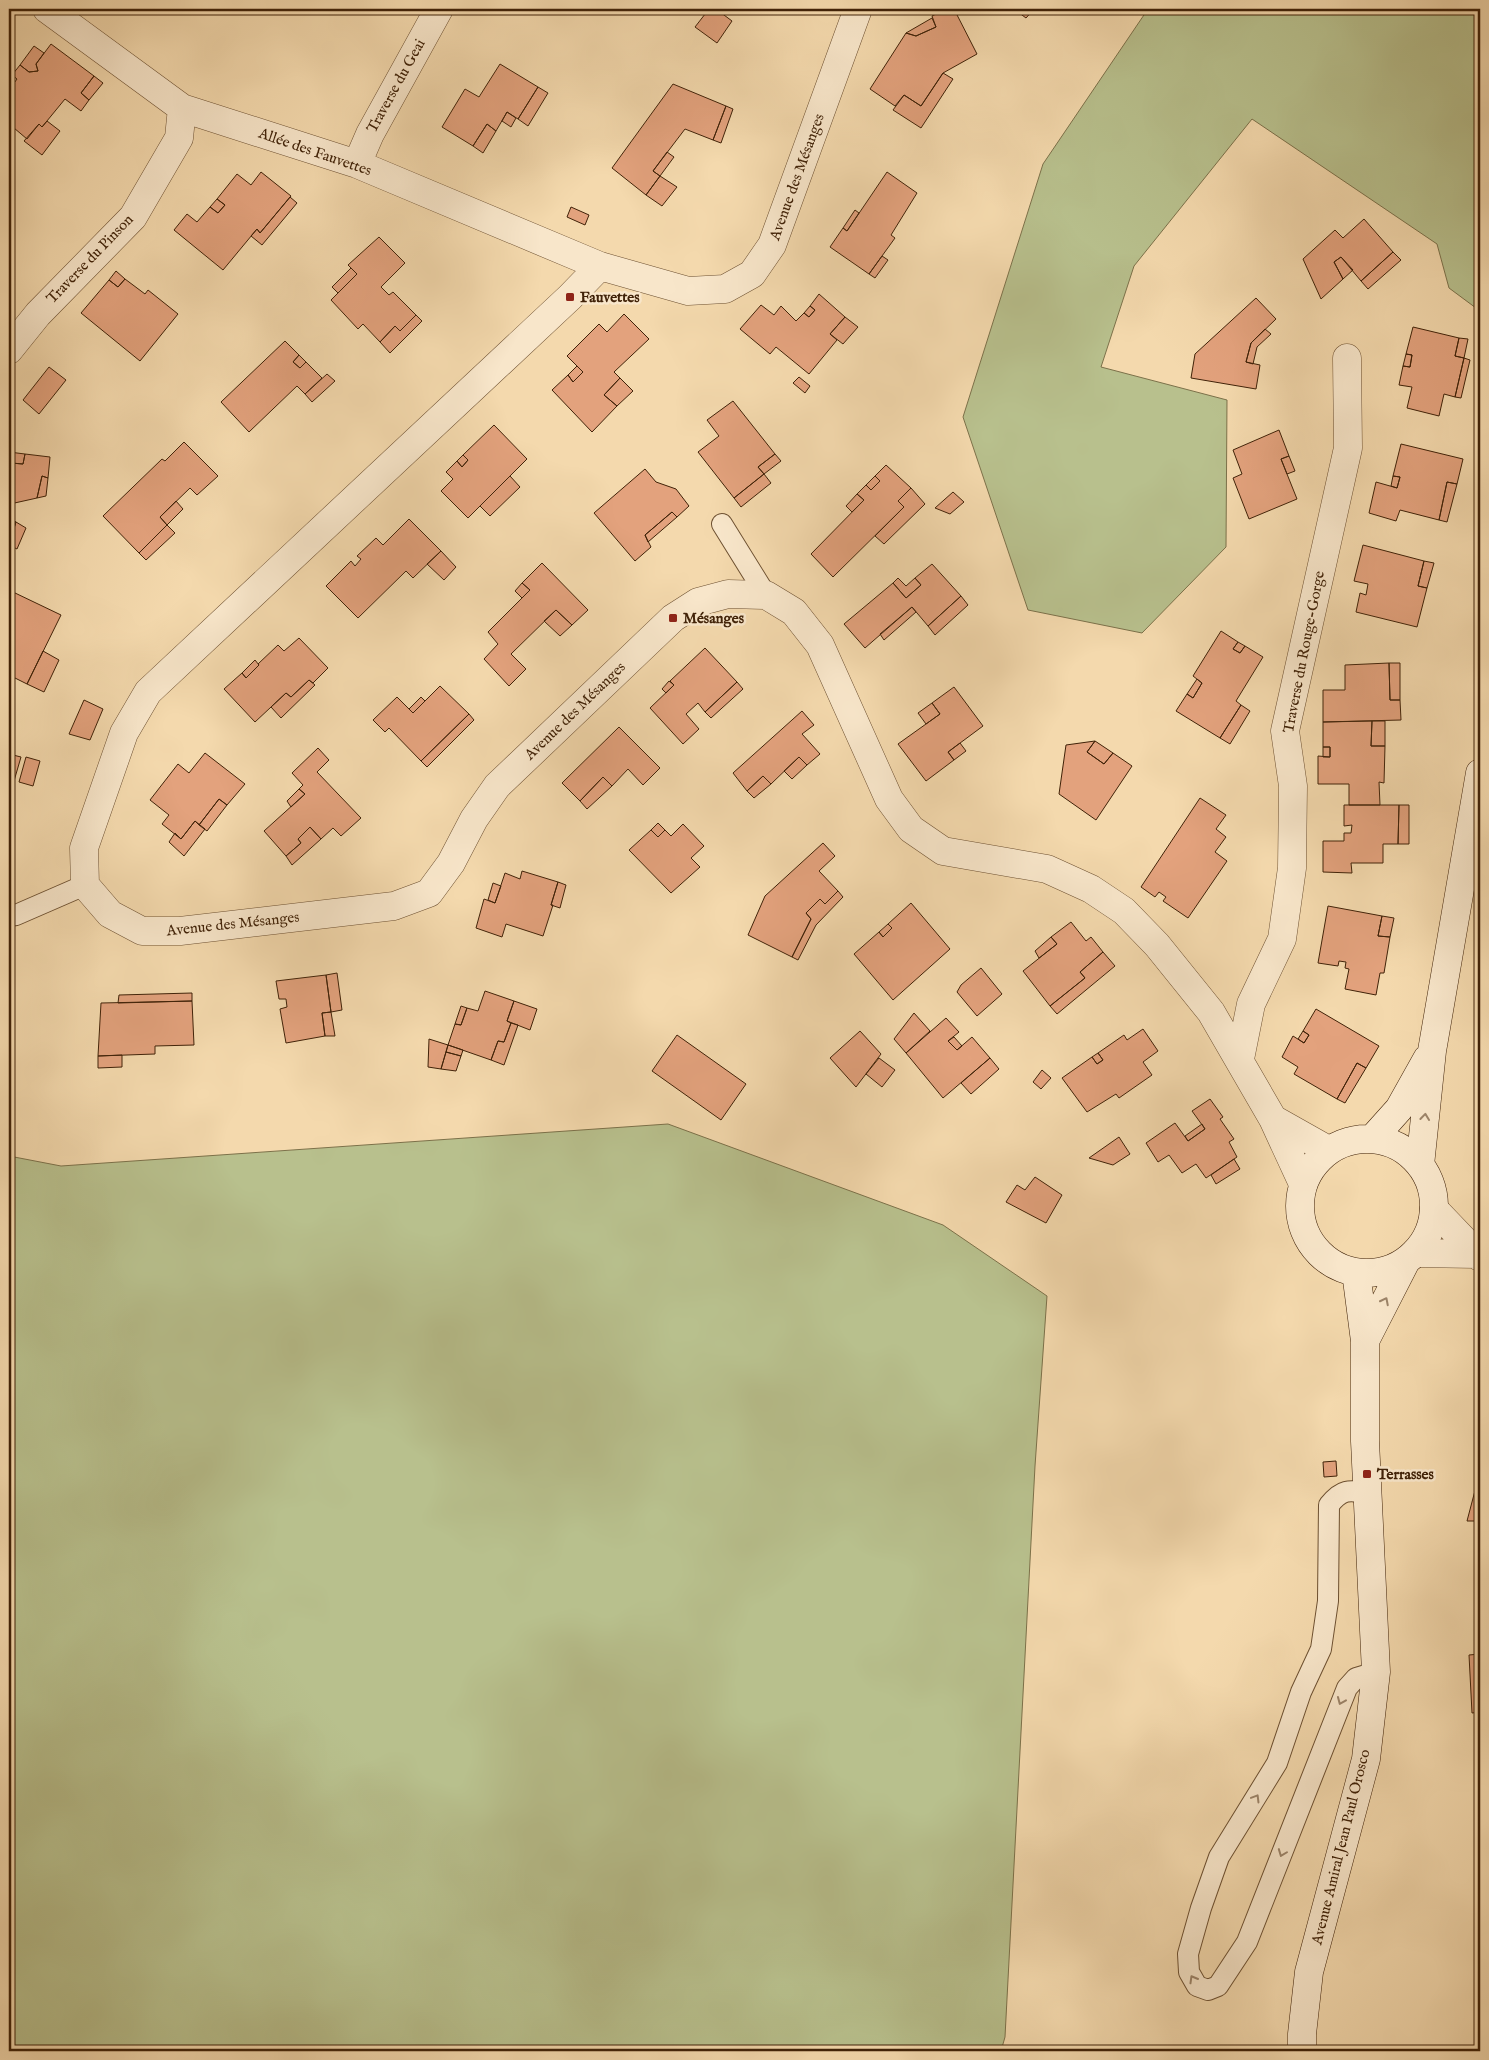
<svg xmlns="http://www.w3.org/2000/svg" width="1489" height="2060" viewBox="0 0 1489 2060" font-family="'IM FELL English',serif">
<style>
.green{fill:#b8c08d;stroke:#7c714a}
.building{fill:#e3a27d;stroke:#402208}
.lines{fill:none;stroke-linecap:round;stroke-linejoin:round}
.lane-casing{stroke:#6d5031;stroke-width:22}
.street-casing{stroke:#6d5031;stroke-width:29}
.secondary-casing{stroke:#402208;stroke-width:29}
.lane{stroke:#f8e6ca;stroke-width:20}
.street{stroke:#f8e6ca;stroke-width:28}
.secondary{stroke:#f8e6ca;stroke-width:28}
.oneway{stroke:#9c8469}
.poi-dot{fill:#8f2418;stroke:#f8e6ca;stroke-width:2}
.labels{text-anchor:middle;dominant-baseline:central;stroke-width:5;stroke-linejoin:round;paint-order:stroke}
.street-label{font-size:15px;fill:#402208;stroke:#f8e6ca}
.poi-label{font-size:15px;font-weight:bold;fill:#402208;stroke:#f8e6ca;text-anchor:start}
</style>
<rect width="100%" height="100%" fill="#f4d9ad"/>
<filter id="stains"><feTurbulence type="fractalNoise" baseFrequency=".004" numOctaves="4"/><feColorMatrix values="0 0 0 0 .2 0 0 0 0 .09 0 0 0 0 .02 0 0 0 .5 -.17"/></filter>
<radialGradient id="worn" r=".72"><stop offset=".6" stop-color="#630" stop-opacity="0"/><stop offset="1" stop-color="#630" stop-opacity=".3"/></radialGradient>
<path class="green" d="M1148,9H1480V311L1449,288L1437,244L1252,119L1134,266L1101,367L1227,400L1226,547L1142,633L1028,610L963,417L1043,164Z
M668,1124L943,1225L1047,1296L1035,1466L1005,2037L1001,2051H9V1156L61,1166Z"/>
<path class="building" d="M709,9H716L732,21L717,43L695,27Z
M946,9H954L977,54L943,73L921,106L904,95L895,106L870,89L906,33L916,36L936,27L932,16Z
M1014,9H1034L1026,18Z
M932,18L936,27L916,36L906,33Z
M51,44L94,76L81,93L89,100L81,111L65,99L42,127L39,124L27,139L14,128L9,129V90L17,79L12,75L20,65L29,72L38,71L36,64Z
M34,46L44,53L36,64L38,71L29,72L20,65Z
M500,64L538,87L518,119L507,112L496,131L487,124L473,146L442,127L465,89L479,97Z
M943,73L953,79L921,128L893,110L904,95L921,106Z
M94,76L103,83L89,100L81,93Z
M673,84L726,106L713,140L685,129L653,171L660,176L646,195L612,168Z
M538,87L548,93L528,126L518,119Z
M726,106L733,109L721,143L713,140Z
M507,112L516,118L511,127L502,121Z
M47,121L60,131L42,155L24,141L39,124L42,127Z
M487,124L496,131L483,153L473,146Z
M667,152L674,157L660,176L653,171Z
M261,172L291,196L260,233L257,229L223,270L174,230L187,214L197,222L210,207L218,213L225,205L217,199L237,174L251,185Z
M887,172L917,193L891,235L895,238L869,274L830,247L843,228L847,231Z
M660,176L677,187L662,206L646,195Z
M290,197L297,203L262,245L251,236L257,229L260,233Z
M217,199L225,205L218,213L210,207Z
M571,207L589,215L585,225L567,217Z
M855,210L859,213L847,231L843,228Z
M1364,219L1393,252L1361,281L1341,257L1334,262L1343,279L1321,299L1303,259L1335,230L1343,238Z
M379,237L405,263L381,287L389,295L393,292L416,315L400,331L395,326L380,342L363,324L358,329L331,300L357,274L348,265Z
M1393,252L1401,260L1368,289L1361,281Z
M882,256L888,260L875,278L869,274Z
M1341,257L1353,270L1343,279L1334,262Z
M351,268L357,274L338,293L332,287Z
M116,271L125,279L118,287L109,280Z
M125,279L145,294L148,290L178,314L140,361L81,313L109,280L118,287Z
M819,294L845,317L830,334L837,340L809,374L776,347L770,354L740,329L761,305L774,315L781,306L796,321L804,313L809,317L815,310L810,306Z
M1256,298L1276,319L1251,343L1246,362L1260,365L1256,389L1191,378L1195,354Z
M810,306L815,310L809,317L804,313Z
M624,314L649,339L614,372L620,378L604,395L617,406L592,432L552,390L568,375L573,382L583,372L567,356L599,324L607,332Z
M416,315L422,321L390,353L380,342L395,326L400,331Z
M845,317L858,327L843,344L830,334Z
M1413,327L1459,338L1455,356L1464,358L1455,397L1444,394L1439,416L1407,408L1412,387L1399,385L1403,366L1410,367L1412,355L1406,354Z
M1265,329L1271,334L1257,347L1253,364L1246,362L1251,343Z
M1459,338L1468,339L1464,358L1455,356Z
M285,341L299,355L293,362L300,368L306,362L322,378L305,394L297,386L249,432L221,402Z
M1406,354L1412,355L1410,367L1403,366Z
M299,355L306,362L300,368L293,362Z
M1464,358L1470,360L1461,398L1455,397Z
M577,366L583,372L573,382L568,375Z
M49,367L66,380L39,414L23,400Z
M327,374L335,381L312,402L305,394Z
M799,377L810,386L805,393L793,383Z
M620,378L633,391L617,406L604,395Z
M733,401L775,454L758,467L764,474L734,498L698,452L719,436L707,420Z
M494,425L527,459L468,518L441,491L453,479L446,472L457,461L462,467L468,460L463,455Z
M1279,430L1289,456L1281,459L1297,499L1249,519L1233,478L1242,474L1233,450Z
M184,442L218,476L197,495L190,488L160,517L167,525L139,553L103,516L162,459L165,461Z
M1401,444L1463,459L1457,484L1447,482L1439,520L1400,510L1396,521L1369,513L1376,482L1397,488L1400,477L1393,476Z
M9,452L25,454L23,464L11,463L9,466Z
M25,454L50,457L48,478L42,476L37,498L10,504L9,516L16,522L9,542V466L11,463L23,464Z
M775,454L781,461L764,474L758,467Z
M463,455L468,460L462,467L457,461Z
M1289,456L1295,471L1287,474L1281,459Z
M886,465L911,488L898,501L904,507L833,577L811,554L864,500L857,494L866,485L871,490L880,481L875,476Z
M645,469L656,482L676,489L689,506L677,517L672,512L645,535L651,547L635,561L594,513Z
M764,474L771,483L741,507L734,498Z
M42,476L48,478L46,496L37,498Z
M510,476L520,487L490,516L480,506Z
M875,476L880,481L871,490L866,485Z
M1393,476L1400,477L1397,488L1391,486Z
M1447,482L1457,484L1447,522L1439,520Z
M911,488L925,504L884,544L875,536L904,507L898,501Z
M953,492L964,502L950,514L935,508Z
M857,494L864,500L852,512L846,506Z
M176,501L183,509L167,525L160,517Z
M672,512L677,517L648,542L645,535Z
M409,519L441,551L413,578L406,571L358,618L326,586L351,561L355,566L361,559L357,556L376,538L383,545Z
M16,522L26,528L17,549L9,545Z
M167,525L175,533L146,560L139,553Z
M1363,545L1424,561L1418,586L1427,588L1417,627L1356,612L1360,593L1366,595L1368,584L1354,581Z
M441,551L456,567L444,580L427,564Z
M1424,561L1434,563L1427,588L1418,586Z
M542,563L588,610L572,625L556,610L511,654L526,669L509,686L484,659L498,644L488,632L530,590L522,583Z
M932,564L961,596L928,626L912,607L865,648L844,624L893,583L906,598L921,585L915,578Z
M898,578L906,586L915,578L921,585L906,598L893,583Z
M522,583L530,590L522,598L515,591Z
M13,592L61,615L27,684L9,675V601Z
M961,596L968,605L935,635L928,626Z
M912,607L916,612L884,640L880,634Z
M556,610L572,625L560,636L544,621Z
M1221,631L1238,642L1233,649L1240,653L1245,646L1263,657L1236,701L1241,705L1220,738L1176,711L1187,694L1193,698L1202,683L1193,676Z
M299,638L328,668L313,683L309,680L291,697L286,693L255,722L224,689L242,673L246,678L259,665L258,664L278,645L284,651Z
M1238,642L1245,646L1240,653L1233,649Z
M705,648L737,682L705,712L698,703L686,714L699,729L683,744L650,708L674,685L670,681Z
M43,651L59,660L44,692L27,684Z
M255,660L259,665L246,678L242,673Z
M1389,663L1390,700H1400L1401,720L1323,722V690H1345V665Z
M1389,663H1400V700H1390Z
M1197,679L1202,683L1193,698L1187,694Z
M309,680L315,685L281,718L271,707L286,693L291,697Z
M669,681L674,685L666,693L662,689Z
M737,682L743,689L711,718L705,712Z
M440,686L469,714L421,761L389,728L385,732L373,720L397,697L413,713Z
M954,687L983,726L948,752L954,760L926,781L898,744L940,714L932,703Z
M421,697L425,701L413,713L409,709Z
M84,700L103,709L90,740L69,734Z
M932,703L940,714L926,724L918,713Z
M1241,705L1250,711L1230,744L1220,738Z
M802,711L814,725L802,734L820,754L807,765L799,757L771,784L763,776L747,791L733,773Z
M469,714L474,720L427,767L421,761Z
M1372,721L1371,746H1385L1384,783L1379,782L1380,805H1349V784H1318V756L1330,757V747H1323V722Z
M1372,721H1385V746H1371Z
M619,727L660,768L643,785L628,769L612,786L603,777L580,801L562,783Z
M1095,741L1113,753L1104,764L1087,752Z
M1095,741L1087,752L1104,764L1113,753L1132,766L1096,820L1059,794L1066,745Z
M960,743L966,751L954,760L948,752Z
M1323,747H1330V757H1323Z
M318,748L329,760L317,772L361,818L341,836L333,828L321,839L310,827L298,839L301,843L286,856L264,831L305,794L299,789L303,785L292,773Z
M205,753L245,784L227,805L219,799L199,825L195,821L181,839L162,824L169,815L150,800L178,764L189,773Z
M13,755L21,757L14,781L9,780Z
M26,757L40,761L33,786L19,782Z
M799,757L807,765L792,779L784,771Z
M763,776L771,784L754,798L747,791Z
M603,777L612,786L587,809L580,801Z
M299,789L305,794L291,807L287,801Z
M1200,798L1226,815L1216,829L1226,837L1215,852L1227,861L1188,918L1163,901L1166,897L1159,892L1155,897L1141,887Z
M219,799L227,805L207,831L199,825Z
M1344,805H1399L1398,844H1383V863H1351L1352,873L1323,872V841H1344V833H1351L1352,825L1344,826Z
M1399,805H1409V844H1398Z
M195,821L205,829L184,856L169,842L175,833L181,839Z
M658,823L665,830L658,837L651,830Z
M683,824L704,846L691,858L700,867L671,893L629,850L651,830L658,837L665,830L671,836Z
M310,827L321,839L292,865L286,856L301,843L298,839Z
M823,843L835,856L819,871L838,891L825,904L820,899L806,913L811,919L792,957L748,935L765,896Z
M522,871L558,882L551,905H553L543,936L506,924L502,937L476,928L484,899L495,903L505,873L520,879Z
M558,882L566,885L560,908L551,905Z
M493,883L501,886L495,903L488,900Z
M838,891L843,897L816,925L798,960L792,957L811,919L806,913L820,899L825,904Z
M911,903L950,949L893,1000L854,954L879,932L883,937L892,928L888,924Z
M1328,906L1382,916L1378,936L1390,937L1384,973H1380L1376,995L1345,989L1349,969L1345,968L1346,962L1339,961L1338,966L1318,963Z
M1382,916L1394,918L1390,937L1378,936Z
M1071,922L1086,941L1091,937L1103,952L1080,972L1085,978L1050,1006L1023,971L1057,944L1051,937Z
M888,924L892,928L883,937L879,932Z
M1051,937L1057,944L1039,958L1035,951Z
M1103,952L1115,966L1057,1014L1050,1006L1085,978L1080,972Z
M981,968L1002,994L977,1016L957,992L961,985Z
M337,973L342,1010L331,1012L326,975Z
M326,975L331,1012L322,1013L325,1036L286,1043L280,1009L287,1007L286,999H279L276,981Z
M485,991L514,1001L507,1021L511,1023L504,1042L498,1041L491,1060L448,1045L455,1024L461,1025L467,1008L478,1011Z
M192,993V1001L118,1003L119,995Z
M192,1001L194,1045L155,1046V1054L98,1056L101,1003Z
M514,1001L537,1009L530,1030L507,1021Z
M461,1006L467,1008L461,1025L455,1024Z
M1316,1009L1379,1046L1366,1068L1357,1063L1337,1099L1294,1074L1298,1067L1282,1057L1293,1036L1304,1043L1309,1035L1303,1031Z
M331,1012L335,1036H325L322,1013Z
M914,1013L930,1031L906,1053L894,1039Z
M946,1018L959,1032L948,1041L957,1050L972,1037L990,1058L943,1098L906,1053Z
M511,1023L518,1025L504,1065L491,1060L498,1041L504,1042Z
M1143,1029L1158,1051L1143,1062L1152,1075L1119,1098L1116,1094L1087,1112L1062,1078L1092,1057L1097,1064L1103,1060L1098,1053L1124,1035L1127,1040Z
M860,1031L881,1054L856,1087L830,1058Z
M1303,1031L1309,1035L1304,1043L1298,1039Z
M677,1035L746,1084L721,1120L652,1071Z
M954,1037L962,1046L957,1050L948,1041Z
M429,1039L448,1045L441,1069L428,1067Z
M448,1045L463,1050L461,1056L446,1052Z
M446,1052L461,1056L456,1071L441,1069Z
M1098,1053L1103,1060L1097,1064L1092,1057Z
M122,1055V1067L98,1068V1056Z
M879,1058L895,1070L882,1087L866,1074Z
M990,1058L999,1069L971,1094L961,1083Z
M1357,1063L1366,1068L1345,1103L1337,1099Z
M1042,1070L1051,1078L1041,1089L1033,1082Z
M1210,1099L1223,1117L1220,1119L1234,1139L1229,1142L1237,1157L1206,1178L1196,1164L1182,1173L1169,1155L1158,1162L1146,1143L1175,1123L1188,1141L1205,1129L1192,1111Z
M1202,1124L1205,1129L1188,1141L1185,1136Z
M1119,1137L1130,1154L1113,1165L1089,1158Z
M1234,1159L1240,1169L1216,1184L1211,1175Z
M1035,1177L1062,1195L1046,1223L1006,1202L1017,1185L1025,1190Z
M1336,1461L1337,1476L1324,1477L1323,1462Z
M1477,1483H1480V1521H1467Z
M1480,1654V1712L1472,1713L1469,1655Z"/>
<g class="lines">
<g class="lane-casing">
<path id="lane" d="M722,524L766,595
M9,916L16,915L85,885
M1368,1493C1348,1490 1342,1489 1329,1505L1328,1601L1321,1649L1301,1692L1277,1763L1219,1857L1201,1908L1188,1954L1189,1972L1197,1986L1208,1990L1218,1986L1247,1942L1347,1688L1356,1678L1376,1672"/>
</g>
<g class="street-casing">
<path id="street" d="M47,9L182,108L357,164L600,266
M858,9L772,245L752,274L725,289L688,291L600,266L570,297L148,692L124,733L84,848L85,885L110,914L142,931H180L394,906L429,893L451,863L474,819L497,786L673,618L698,602L728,594L766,595L794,612L820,645L889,799L911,829L943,851L1047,869L1091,889L1124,911L1157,945L1211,1012L1273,1119L1303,1184
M357,164L370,134L439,9
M9,350L38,314L133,217L179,138L182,108
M1240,1059L1251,1004L1282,939L1292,868L1293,786L1285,731L1348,448L1347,358
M1273,1119L1328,1150
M1434,1209L1480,1257
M1415,1253L1477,1254"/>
</g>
<g class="secondary-casing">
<path id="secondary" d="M1373,1138L1399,1109L1427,1059
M1300 1206a67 67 0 1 1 134 0a67 67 0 1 1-134 0Z
M1420,1165L1432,1051L1480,773
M1365,1341L1406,1261
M1302,2051V2034L1309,1972L1366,1759L1376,1672L1365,1441V1341L1356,1272"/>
</g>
<use href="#lane" class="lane"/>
<use href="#street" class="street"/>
<use href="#secondary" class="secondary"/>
</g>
<defs><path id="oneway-chevron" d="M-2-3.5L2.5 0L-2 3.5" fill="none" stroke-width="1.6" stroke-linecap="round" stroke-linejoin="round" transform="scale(1.25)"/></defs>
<g class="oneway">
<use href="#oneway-chevron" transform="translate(1425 1117) rotate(-84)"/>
<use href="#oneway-chevron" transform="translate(1385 1301) rotate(-63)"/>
<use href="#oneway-chevron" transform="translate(1341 1701) rotate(113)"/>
<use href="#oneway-chevron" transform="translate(1256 1798) rotate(-59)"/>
<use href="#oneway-chevron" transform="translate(1282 1853) rotate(111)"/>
<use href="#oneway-chevron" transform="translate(1193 1979) rotate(-120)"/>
</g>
<g class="poi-dot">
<rect x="565" y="292" width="10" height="10" rx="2.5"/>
<rect x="668" y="613" width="10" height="10" rx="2.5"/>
<rect x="1362" y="1469" width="10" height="10" rx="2.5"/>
</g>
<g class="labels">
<g class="street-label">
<text transform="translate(396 86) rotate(-61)">Traverse du Geai</text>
<text transform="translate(315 152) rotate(19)">Allée des Fauvettes</text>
<text transform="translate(797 177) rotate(-70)">Avenue des Mésanges</text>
<text transform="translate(90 259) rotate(-46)">Traverse du Pinson</text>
<text transform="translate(1304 652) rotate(-79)">Traverse du Rouge-Gorge</text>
<text transform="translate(575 711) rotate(-44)">Avenue des Mésanges</text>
<text transform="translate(233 924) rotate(-6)">Avenue des Mésanges</text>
<text transform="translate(1341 1847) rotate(-76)">Avenue Amiral Jean Paul Orosco</text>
</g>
<g class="poi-label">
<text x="580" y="297">Fauvettes</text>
<text x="683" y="618">Mésanges</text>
<text x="1377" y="1474">Terrasses</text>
</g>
</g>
<rect width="1489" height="2060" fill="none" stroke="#f4d9ad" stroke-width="30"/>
<rect x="10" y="10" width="1469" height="2040" fill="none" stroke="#402208" stroke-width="2.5"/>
<rect x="15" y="15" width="1459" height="2030" fill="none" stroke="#402208"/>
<rect width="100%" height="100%" filter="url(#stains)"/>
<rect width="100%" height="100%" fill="url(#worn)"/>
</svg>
